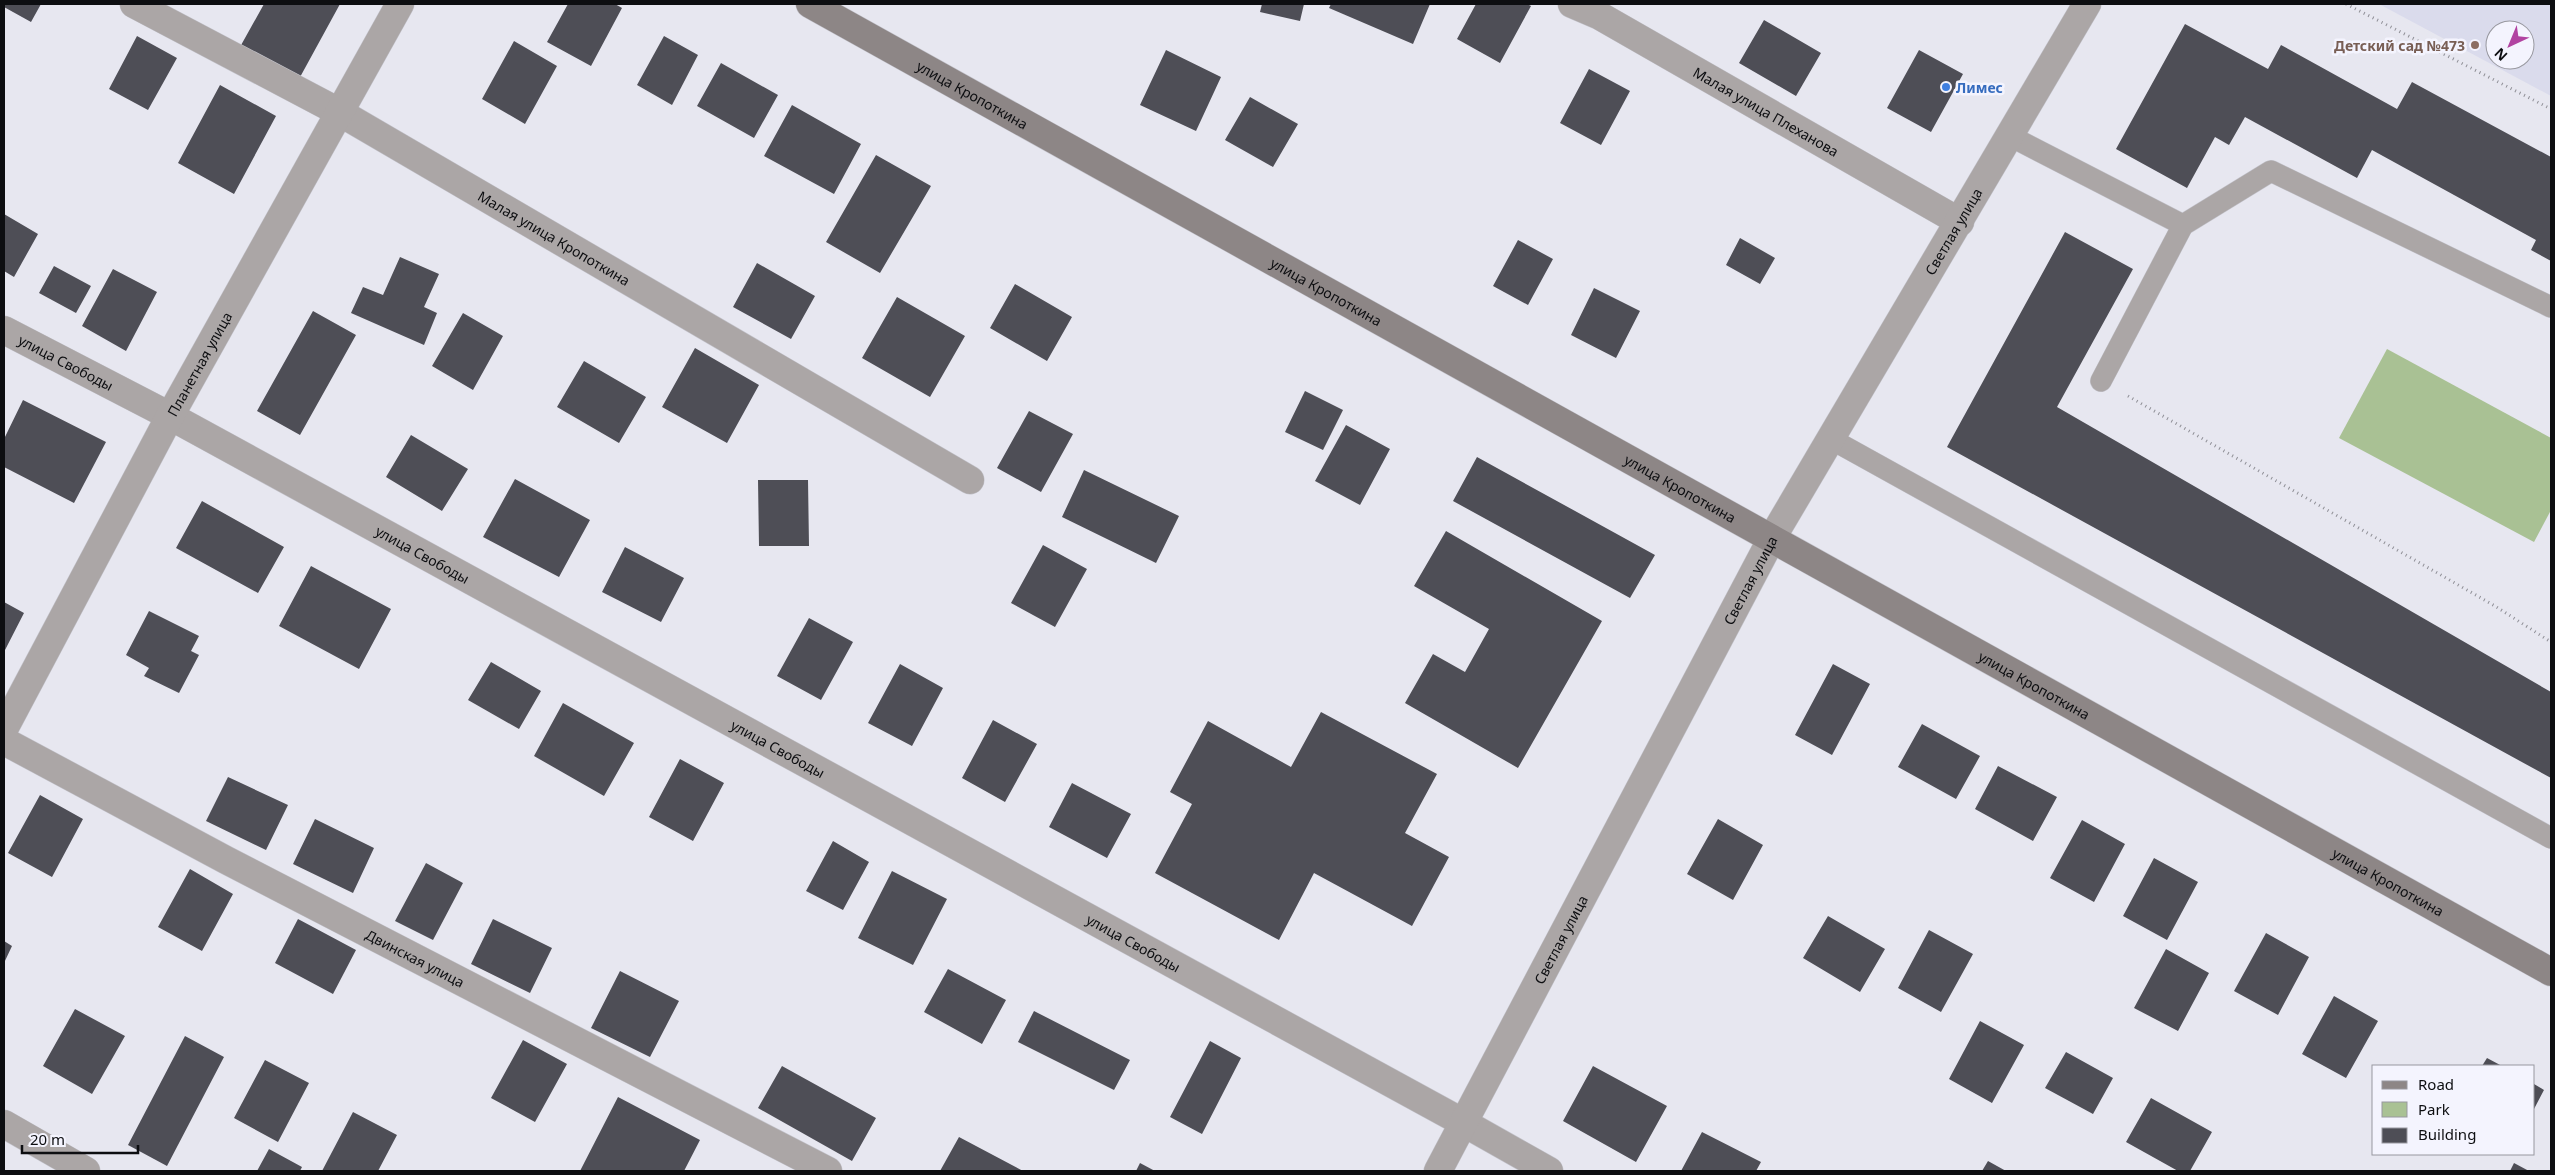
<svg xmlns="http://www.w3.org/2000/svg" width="2555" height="1175" viewBox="0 0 2555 1175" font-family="'Noto Sans',sans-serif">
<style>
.built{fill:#dadbec;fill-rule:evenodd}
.green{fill:#a9c194}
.building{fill:#4e4e56}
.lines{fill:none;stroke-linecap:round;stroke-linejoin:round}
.service-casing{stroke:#c4c4cc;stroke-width:22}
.minor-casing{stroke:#c4c4cc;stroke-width:29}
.secondary-casing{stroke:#c4c4cc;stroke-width:29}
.path{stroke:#8f8f96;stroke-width:3;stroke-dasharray:1 4;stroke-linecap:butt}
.service{stroke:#aba6a6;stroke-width:21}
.minor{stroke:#aba6a6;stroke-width:28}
.secondary{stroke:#8d8686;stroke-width:28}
.education-dot{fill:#8d6e63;stroke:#f4f4fe;stroke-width:2}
.shop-dot{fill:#3f7fe0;stroke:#f4f4fe;stroke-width:2}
.labels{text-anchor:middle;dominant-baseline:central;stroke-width:5;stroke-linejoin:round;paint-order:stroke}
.education-label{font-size:14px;font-weight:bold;fill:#785e54;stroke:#f4f4fe;text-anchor:end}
.shop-label{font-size:14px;font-weight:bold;fill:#366cbe;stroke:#f4f4fe;text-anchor:start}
.street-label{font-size:14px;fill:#0d0e11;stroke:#f4f4fe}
</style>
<rect width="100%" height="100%" fill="#e7e7f0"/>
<path class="built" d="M2379,4H2551V96ZM2495,30H2525V60H2495Z"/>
<path class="green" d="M2387,349L2551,438V510L2534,542L2339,438Z"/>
<path class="building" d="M4,4H41L31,22L4,7Z
M264,4H340L299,79L240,47Z
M568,4H615L622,8L591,66L547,42Z
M1262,4H1304L1300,21L1260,12Z
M1331,4H1430L1413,44L1329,8Z
M1476,4H1527L1531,6L1500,63L1457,39Z
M1764,20L1821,53L1796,96L1739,63Z
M2185,24L2268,69L2281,45L2397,109L2412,82L2551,157V261L2531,250L2536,240L2372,150L2357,178L2245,117L2229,145L2215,137L2187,188L2116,149Z
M137,36L177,58L148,110L109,89Z
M664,36L698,55L672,105L637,85Z
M514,41L557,66L525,124L482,99Z
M1166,50L1221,77L1196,131L1140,105Z
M1919,50L1963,74L1931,132L1887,108Z
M721,63L778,95L754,138L697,106Z
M1589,69L1630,91L1601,145L1560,123Z
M220,85L276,116L234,194L178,163Z
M1250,97L1298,124L1273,167L1225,140Z
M792,105L861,144L834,194L764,156Z
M876,155L931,186L880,273L826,242Z
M4,214L38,234L14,277L4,271Z
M2065,232L2133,269L2057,407L2551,692V778L1947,447Z
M1740,238L1775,258L1760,284L1726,265Z
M1518,240L1553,259L1528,305L1493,286Z
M400,257L439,274L424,307L437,313L424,345L351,313L363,287L383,295Z
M757,263L815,296L791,339L733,307Z
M54,266L91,286L76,313L39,293Z
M113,269L157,292L126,351L82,326Z
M1015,284L1072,317L1047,361L990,328Z
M1594,288L1640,311L1616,358L1571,335Z
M897,297L965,336L930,397L862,358Z
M313,311L356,335L300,435L257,411Z
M463,313L503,336L473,390L432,366Z
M695,348L759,385L727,443L662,407Z
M584,361L646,397L619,443L557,407Z
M1305,391L1343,410L1323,450L1285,432Z
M23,400L106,442L74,503L4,467V439Z
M1029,411L1073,434L1041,492L997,468Z
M1346,425L1390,449L1360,505L1315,481Z
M411,435L468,469L442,511L386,477Z
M1477,457L1655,555L1630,598L1453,501Z
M1084,470L1179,516L1156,563L1062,517Z
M515,479L590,520L559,577L483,537Z
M758,480H808L809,546H759Z
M202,501L284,547L258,593L176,548Z
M1446,531L1602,621L1518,768L1405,703L1433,654L1465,672L1489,629L1414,586Z
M1043,545L1087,569L1055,627L1011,603Z
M625,547L684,578L661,622L602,592Z
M311,566L391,609L359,669L279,626Z
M4,602L24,613L4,652Z
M149,611L199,636L191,651L199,655L179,693L144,676L149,668L126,655Z
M809,618L853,642L821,700L777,676Z
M491,662L541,691L519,729L468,700Z
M900,664L943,688L912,746L868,723Z
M1833,664L1870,684L1832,755L1795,735Z
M563,703L634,743L604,796L534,756Z
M1321,712L1437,774L1405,833L1449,857L1412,926L1314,873L1279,940L1155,873L1192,804L1170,792L1208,721L1291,767Z
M993,720L1037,744L1005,802L962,778Z
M1922,724L1980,756L1956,799L1898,767Z
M680,759L724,783L693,841L649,817Z
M1998,766L2057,797L2033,841L1975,809Z
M228,777L288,805L266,850L206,821Z
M1072,783L1131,814L1107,858L1049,827Z
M40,795L83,819L52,877L8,853Z
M315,819L374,848L353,893L293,864Z
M1718,819L1763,845L1733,900L1687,874Z
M2082,820L2125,844L2094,902L2050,878Z
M833,841L869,862L843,910L806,891Z
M2154,858L2198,882L2167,940L2123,916Z
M426,863L463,883L433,940L395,921Z
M190,869L233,894L202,951L158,927Z
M892,871L947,899L913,965L858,938Z
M1828,916L1885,949L1860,992L1803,958Z
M298,919L356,950L333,994L275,963Z
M493,919L552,948L530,993L471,964Z
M1929,930L1973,954L1941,1012L1898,988Z
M2266,933L2309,957L2278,1015L2234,991Z
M4,941L12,946L4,963Z
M2166,949L2209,973L2178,1031L2134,1008Z
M948,969L1006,1000L982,1044L924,1012Z
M620,971L679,1001L650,1057L591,1028Z
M2334,996L2378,1021L2346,1078L2302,1054Z
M75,1009L125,1036L92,1094L43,1066Z
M1034,1011L1130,1060L1114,1090L1018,1042Z
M1980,1021L2024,1045L1992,1103L1949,1079Z
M185,1036L224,1057L167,1166L128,1145Z
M523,1040L567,1064L535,1122L491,1098Z
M1210,1041L1241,1058L1202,1134L1170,1117Z
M2066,1052L2113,1078L2093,1114L2045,1088Z
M2487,1058L2502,1066H2482Z
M265,1060L309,1083L278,1142L234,1118Z
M782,1066L876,1118L852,1161L758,1108Z
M1593,1066L1667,1106L1636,1162L1563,1121Z
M2534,1084L2544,1090L2534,1109Z
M618,1097L700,1140L684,1171H580Z
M2151,1098L2212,1132L2190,1171H2178L2126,1142Z
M353,1112L397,1135L378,1171H322Z
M1702,1132L1761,1162L1756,1171H1681Z
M959,1137L1023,1171H940Z
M269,1149L302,1167L300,1171H257Z
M1988,1161L2006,1171H1982Z
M1140,1163L1155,1171H1136Z
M2514,1163L2529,1171H2510Z"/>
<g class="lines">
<g class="service-casing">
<path id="service" d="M2010,136L2183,225L2271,171L2551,307
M2101,381L2183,225
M1831,439L2551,838"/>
</g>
<g class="minor-casing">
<g id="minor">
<path id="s1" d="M134,4L339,112L970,480"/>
<path id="s2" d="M1572,4L1600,16L1960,222"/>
<path id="s3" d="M4,330L170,416L1464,1123L1549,1171"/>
<path id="s4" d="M4,729L170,416L400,4"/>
<path id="s5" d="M4,741L226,860L828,1171"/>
<path d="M4,1124L86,1171"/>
<path id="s6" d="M1438,1171L1772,538L2087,4"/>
</g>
</g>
<g class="secondary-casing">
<g id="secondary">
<path id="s7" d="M810,4L2551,972"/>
</g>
</g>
<path class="path" d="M2346,4L2551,109
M2128,396L2495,606L2551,642"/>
<use href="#service" class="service"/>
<use href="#minor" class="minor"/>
<use href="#secondary" class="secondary"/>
</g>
<circle class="education-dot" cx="2475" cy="45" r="5"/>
<circle class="shop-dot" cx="1946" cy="87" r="5"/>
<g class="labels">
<g class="education-label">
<text x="2465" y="45">Детский сад №473</text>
</g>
<g class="shop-label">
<text x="1956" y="87">Лимес</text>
</g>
<g class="street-label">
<text stroke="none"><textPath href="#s7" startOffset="186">улица Кропоткина</textPath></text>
<text stroke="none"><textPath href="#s2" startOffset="222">Малая улица Плеханова</textPath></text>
<text stroke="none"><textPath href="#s6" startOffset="1072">Светлая улица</textPath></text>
<text stroke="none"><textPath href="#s1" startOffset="481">Малая улица Кропоткина</textPath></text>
<text stroke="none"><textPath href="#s7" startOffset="591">улица Кропоткина</textPath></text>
<text stroke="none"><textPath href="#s3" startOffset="70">улица Свободы</textPath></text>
<text stroke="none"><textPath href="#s4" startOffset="414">Планетная улица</textPath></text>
<text stroke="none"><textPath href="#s7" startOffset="996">улица Кропоткина</textPath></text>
<text stroke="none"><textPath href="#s3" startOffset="475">улица Свободы</textPath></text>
<text stroke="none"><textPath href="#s6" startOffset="668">Светлая улица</textPath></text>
<text stroke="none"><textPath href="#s7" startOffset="1401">улица Кропоткина</textPath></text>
<text stroke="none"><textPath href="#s3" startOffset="880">улица Свободы</textPath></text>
<text stroke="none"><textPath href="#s7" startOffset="1806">улица Кропоткина</textPath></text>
<text stroke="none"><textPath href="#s6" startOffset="262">Светлая улица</textPath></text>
<text stroke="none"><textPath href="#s3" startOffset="1285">улица Свободы</textPath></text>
<text stroke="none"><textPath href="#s5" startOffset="465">Двинская улица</textPath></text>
</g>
</g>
<rect width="2555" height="1175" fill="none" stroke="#0d0e11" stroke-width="10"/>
<rect x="2372" y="1065" width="162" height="90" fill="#f4f4fe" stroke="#98989f"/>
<rect x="2382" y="1081" width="25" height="8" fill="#8d8686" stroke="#98989f"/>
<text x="2418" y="1090" font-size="15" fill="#0d0e11">Road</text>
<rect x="2382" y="1102" width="25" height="15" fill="#a9c194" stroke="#98989f"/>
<text x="2418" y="1115" font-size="15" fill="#0d0e11">Park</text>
<rect x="2382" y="1128" width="25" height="15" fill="#4e4e56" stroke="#98989f"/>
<text x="2418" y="1140" font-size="15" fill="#0d0e11">Building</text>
<g transform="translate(2510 45) rotate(224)"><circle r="24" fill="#f4f4fe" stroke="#98989f"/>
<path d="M0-4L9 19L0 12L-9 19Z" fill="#b143a1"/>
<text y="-8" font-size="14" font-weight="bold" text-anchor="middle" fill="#0d0e11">N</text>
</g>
<path d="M22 1145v8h116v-8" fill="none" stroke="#0d0e11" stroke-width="2.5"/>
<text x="30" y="1145" font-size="15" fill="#0d0e11" stroke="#f4f4fe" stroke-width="4" paint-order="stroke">20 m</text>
</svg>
